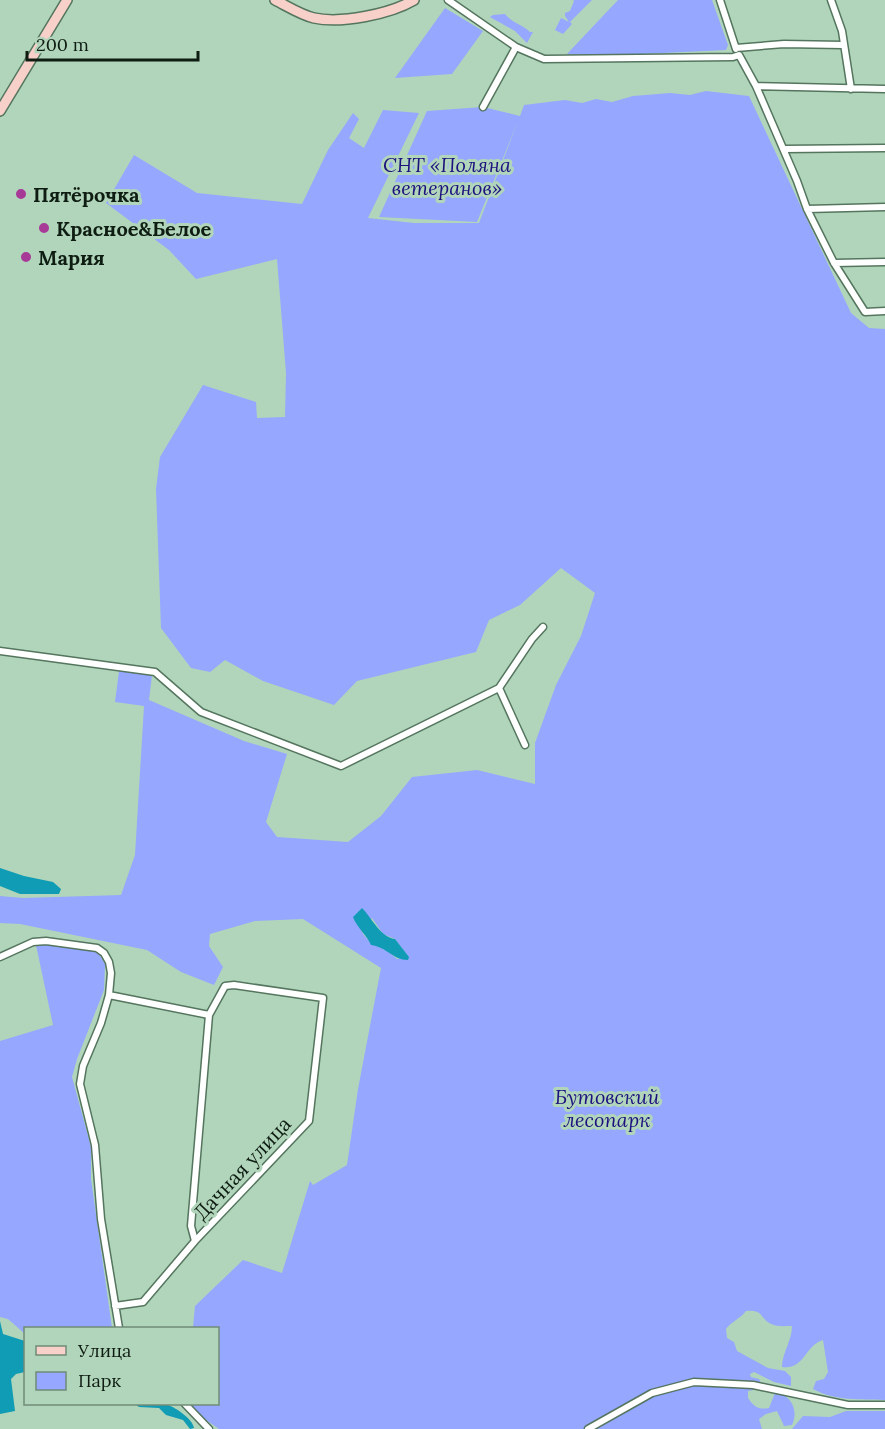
<svg xmlns="http://www.w3.org/2000/svg" width="885" height="1429" viewBox="0 0 885 1429" font-family="Lora,serif">
<style>
.green{fill:#95a7ff;fill-rule:evenodd}
.water{fill:#0f9cb4}
.lines{fill:none;stroke-linecap:round;stroke-linejoin:round}
.street-casing{stroke:#54755e;stroke-width:9}
.secondary-casing{stroke:#54755e;stroke-width:12}
.street{stroke:#fff;stroke-width:6}
.secondary{stroke:#f7d1c9;stroke-width:9}
.poi-dot{fill:#a73997;stroke:#b1d5bb;stroke-width:2}
.labels{text-anchor:middle;dominant-baseline:central;stroke-width:6;stroke-linejoin:round;paint-order:stroke}
.park-label{font-size:20px;font-style:italic;fill:#1d117e;stroke:#b1d5bb}
.poi-label{font-size:20px;font-weight:bold;fill:#0e1c12;stroke:#b1d5bb;text-anchor:start}
.street-label{font-size:20px;fill:#0e1c12;stroke:#b1d5bb}
</style>
<rect width="100%" height="100%" fill="#b1d5bb"/>
<path class="green" d="M573,0H592L570,22L572,24L563,34L555,30L561,18L569,22L565,16V13L570,11L574,1Z
M618,0H712L728,45L726,50L601,56L567,54Z
M445,8L483,31L452,74L395,78Z
M505,14C512,23 521,24 530,32H533L527,43L515,31L490,17L493,15Z
M706,91L749,96L851,313L869,328L885,329V1400C861,1399 835,1401 813,1389L816,1381L824,1379L828,1372L823,1340C804,1346 805,1370 782,1367C782,1353 792,1341 792,1326C785,1326 777,1327 771,1324C759,1318 764,1309 746,1311C740,1319 732,1321 726,1329L727,1338L734,1342L737,1351L768,1368L785,1371L791,1377V1386L774,1382L754,1372L750,1374L751,1377L759,1379L763,1388L748,1391V1398C754,1407 759,1410 769,1408L775,1393C791,1394 799,1410 792,1425L784,1426L777,1411L766,1414L759,1419L762,1429H219L192,1410L191,1404H218V1328H193L195,1306L243,1260L282,1273L310,1181L313,1185L347,1165L358,1089L381,968L303,919L255,921L210,934L209,946L223,967L214,985L181,972L147,950L20,924L0,923V896L23,898L121,895L135,855L144,706L115,702L119,671L152,675L149,700L244,741L287,754L266,822L277,837L348,842L381,816L412,777L477,770L535,784V743L556,685L581,636L595,593L561,568L520,605L489,620L476,652L357,681L334,705L263,681L225,660L210,672L191,668L161,628L156,489L160,457L203,385L256,402L257,418L285,417L286,373L277,259L196,279L169,250L106,203L134,155L197,193L302,204L328,150L353,113L359,119L349,138L364,148L383,110L419,113L368,218L414,223H479L518,121L477,222L379,217L427,111L483,107L520,116L524,105L565,100L582,103L596,99L612,102L633,96L670,93L690,95ZM372,918L383,934L395,939L408,956L397,959C385,946 368,946 361,930Z
M40,944L93,951L99,954L105,964L104,990L77,1059L72,1077L91,1147V1179L112,1328H26L25,1334L8,1319L0,1317V1041L53,1025L36,945Z
M846,1411H885V1429H792L803,1416L830,1417Z"/>
<path class="water" d="M0,868L24,876L53,882L61,889L59,894H20L0,886Z
M362,908C372,918 380,937 395,939L409,957L408,960C393,960 387,947 371,945C367,935 357,928 353,917Z
M0,1321L3,1334L25,1341L26,1345L25,1372L16,1374L11,1379L15,1411L0,1414Z
M135,1404C144,1403 157,1401 165,1404C174,1406 193,1419 194,1428L190,1429L183,1420L166,1415L159,1408L139,1407Z"/>
<g class="lines">
<g class="street-casing">
<path id="street" d="M448,0L516,47L544,59L733,57L739,55L756,86L797,181L807,209L834,263L865,312L885,311
M720,0L736,49
M831,0L842,31L851,89
M736,48L784,44L843,45
M756,86L885,89
M483,107L516,47
M784,149L885,148
M807,209L885,207
M834,263L885,262
M0,651L155,672L201,712L341,766L499,688L532,639L543,627
M499,688L525,745
M0,957L33,942L46,941L97,948L104,953L109,962L111,973L109,995L101,1023L83,1066L80,1084L95,1145L101,1219L119,1328
M109,995L209,1015
M115,1306L143,1302L195,1241L309,1121L323,998L234,985L225,986L209,1015L191,1226L195,1241
M185,1404L209,1429
M588,1429L652,1393L694,1382L753,1385L848,1405H885"/>
</g>
<g class="secondary-casing">
<path id="secondary" d="M275,0C287,6 301,15 314,18C341,24 390,14 414,0
M0,111L67,0"/>
</g>
<use href="#street" class="street"/>
<use href="#secondary" class="secondary"/>
</g>
<g class="poi-dot">
<circle cx="21" cy="194" r="6"/>
<circle cx="44" cy="228" r="6"/>
<circle cx="26" cy="257" r="6"/>
</g>
<g class="labels">
<g class="park-label">
<text x="447" y="164">СНТ «Поляна<tspan x="447" dy="23">ветеранов»</tspan></text>
<text x="607" y="1096">Бутовский<tspan x="607" dy="23">лесопарк</tspan></text>
</g>
<g class="poi-label">
<text x="33" y="194">Пятёрочка</text>
<text x="56" y="228">Красное&amp;Белое</text>
<text x="38" y="257">Мария</text>
</g>
<g class="street-label">
<text transform="translate(242 1168) rotate(-47)">Дачная улица</text>
</g>
</g>
<rect x="24" y="1327" width="195" height="78" fill="#b1d5bb" stroke="#708b77" stroke-width="1.5"/>
<rect x="36" y="1346" width="30" height="9" fill="#f7d1c9" stroke="#708b77" stroke-width="1.5"/>
<text x="78" y="1357" font-size="18" fill="#0e1c12">Улица</text>
<rect x="36" y="1372" width="30" height="18" fill="#95a7ff" stroke="#708b77" stroke-width="1.5"/>
<text x="78" y="1387" font-size="18" fill="#0e1c12">Парк</text>
<path d="M27 51v9h171v-9" fill="none" stroke="#0e1c12" stroke-width="3"/>
<text x="36" y="51" font-size="18" fill="#0e1c12" stroke="#b1d5bb" stroke-width="4.5" paint-order="stroke">200 m</text>
</svg>
